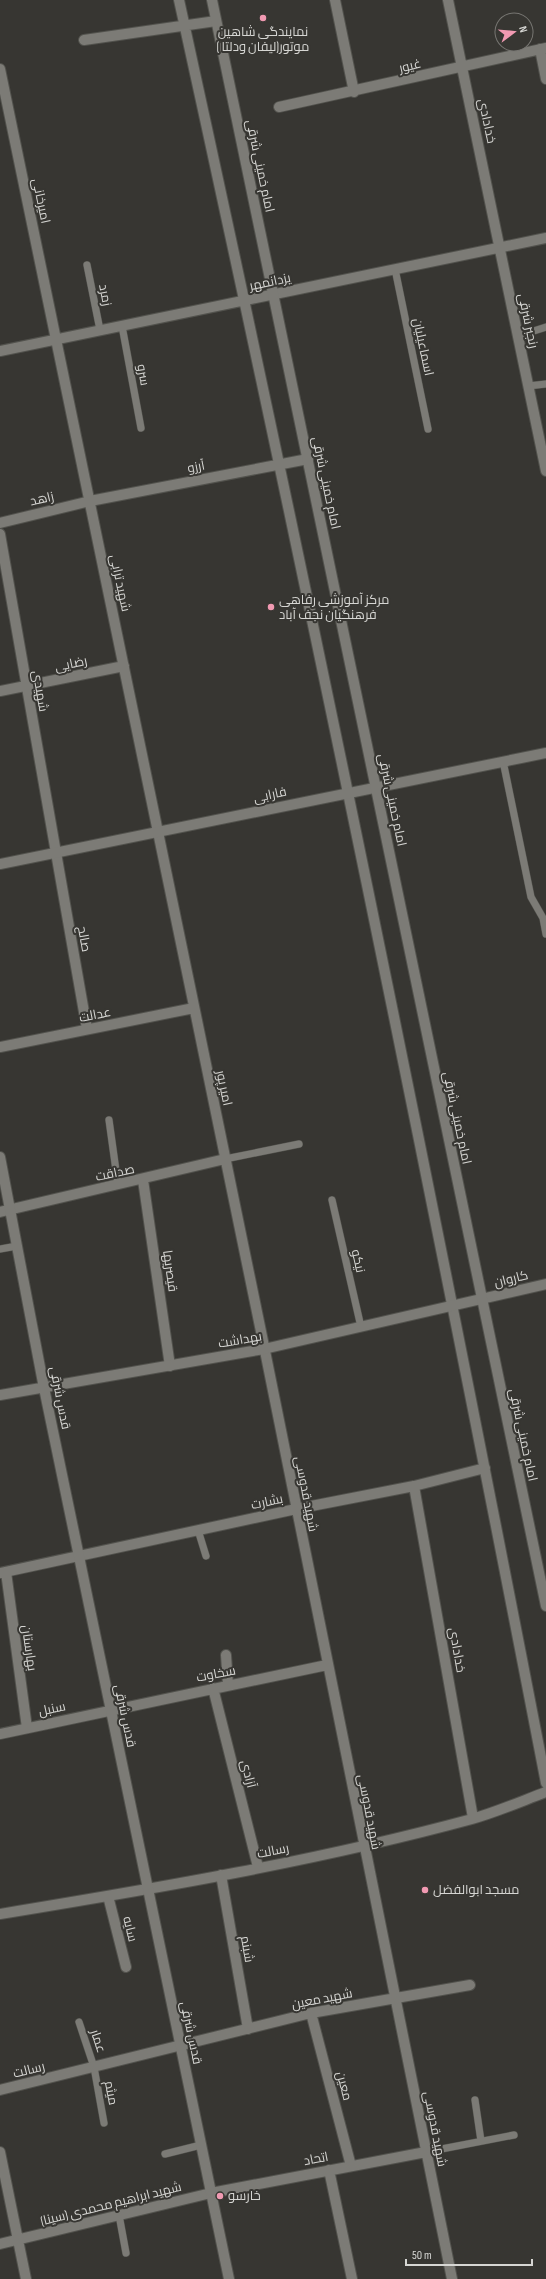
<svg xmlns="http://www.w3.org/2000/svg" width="546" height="2279" viewBox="0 0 546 2279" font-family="'Sofia Sans Condensed',Cairo,sans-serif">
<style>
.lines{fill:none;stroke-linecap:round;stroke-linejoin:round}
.service-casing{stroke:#52524d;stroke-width:8}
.minor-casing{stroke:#52524d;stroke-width:12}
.tertiary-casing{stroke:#52524d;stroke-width:12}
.secondary-casing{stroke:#52524d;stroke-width:12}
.service{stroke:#7c7b76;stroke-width:7}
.minor{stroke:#7c7b76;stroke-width:10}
.tertiary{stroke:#7c7b76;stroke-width:10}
.secondary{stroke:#7c7b76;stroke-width:10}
.poi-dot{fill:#f19ab2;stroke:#373632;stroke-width:1.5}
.labels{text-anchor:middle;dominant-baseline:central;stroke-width:4;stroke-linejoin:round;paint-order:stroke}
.poi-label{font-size:13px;fill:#d6d6d3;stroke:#373632;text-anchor:start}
.street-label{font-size:13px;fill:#d6d6d3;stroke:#373632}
</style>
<rect width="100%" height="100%" fill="#373632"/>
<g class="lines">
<g class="service-casing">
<path id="service" d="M87,265L100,330
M395,269L428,429
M122,326L141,428
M518,336L546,327
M528,386L546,384
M503,761L531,897L543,918L546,934
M109,1120L118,1185
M225,1159L299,1144
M332,1200L361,1327
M0,1249L17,1246
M198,1530L206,1556
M79,2022L94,2067L104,2123
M475,2100L481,2141
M426,2152L514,2135
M165,2154L201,2145
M119,2215L126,2253"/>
</g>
<g class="minor-casing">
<path id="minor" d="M179,0C309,593 431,1187 546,1783
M335,0L354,92
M448,0L546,471
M84,40L216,21
M540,49L546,79
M0,69C87,494 177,920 264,1346C326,1657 388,1968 452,2279
M279,107L546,48
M0,351L546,238
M0,523L90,501L308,459
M0,534L87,1029
M0,691L124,666
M0,1047L194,1008
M143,1180L170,1366
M0,1212L225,1159
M414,1486L473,1818
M6,1572L27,1728
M0,1573L296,1509L414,1486L485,1468
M226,1655L228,1685
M213,1688L258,1867
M0,1734L327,1665
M221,1875L248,2029
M108,1896L126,1967
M0,1914C158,1888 317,1861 472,1819C497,1812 522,1801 546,1792
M311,2013L351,2166
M0,2090L311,2013L470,1985
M0,2152L26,2279
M329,2170L352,2279
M0,2244L211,2193L426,2152"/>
</g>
<g class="tertiary-casing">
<path id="tertiary" d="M0,864L546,753
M0,1157L44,1388L229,2279
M0,1395L264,1349L546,1284"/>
</g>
<g class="secondary-casing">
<path id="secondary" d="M212,0L546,1606"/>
</g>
<use href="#service" class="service"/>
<use href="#minor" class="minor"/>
<use href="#tertiary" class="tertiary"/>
<use href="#secondary" class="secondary"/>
</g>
<g class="poi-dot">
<circle cx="263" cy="18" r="4"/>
<circle cx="271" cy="607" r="4"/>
<circle cx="425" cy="1890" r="4"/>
<circle cx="220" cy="2196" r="4"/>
</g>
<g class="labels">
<g class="poi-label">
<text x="263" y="32" text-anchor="middle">نمایندگی شاهین<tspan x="263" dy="15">موتور(لیفان ودلتا )</tspan></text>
<text x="279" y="600">مرکز آموزشی رفاهی<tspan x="279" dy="15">فرهنگیان نجف آباد</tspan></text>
<text x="433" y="1890">مسجد ابوالفضل</text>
<text x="228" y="2196">خارسو</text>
</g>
<g class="street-label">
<text transform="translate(410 66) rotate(-13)">غیور</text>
<text transform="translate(487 121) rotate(78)">خدادادی</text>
<text transform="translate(260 166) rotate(78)">امام خمینی شرقی</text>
<text transform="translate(41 201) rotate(78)">امیرخانی</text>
<text transform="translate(270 282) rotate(-12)">یزدانمهر</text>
<text transform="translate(105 295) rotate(79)">زمرد</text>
<text transform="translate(528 321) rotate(78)">رنجبر شرقی</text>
<text transform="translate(423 347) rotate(78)">اسماعیلیان</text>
<text transform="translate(143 375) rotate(80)">سرو</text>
<text transform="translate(196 467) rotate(-11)">آرزو</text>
<text transform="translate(326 483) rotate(78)">امام خمینی شرقی</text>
<text transform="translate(42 499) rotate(-13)">زاهد</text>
<text transform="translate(120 583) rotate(78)">شهید ترابی</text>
<text transform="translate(71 664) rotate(-12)">رضایی</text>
<text transform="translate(40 691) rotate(80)">شهیدی</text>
<text transform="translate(270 795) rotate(-12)">فارابی</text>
<text transform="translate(392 800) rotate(78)">امام خمینی شرقی</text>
<text transform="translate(84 939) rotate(80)">صالح</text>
<text transform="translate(95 1015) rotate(-11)">عدالت</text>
<text transform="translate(224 1088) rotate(78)">امیر پور</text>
<text transform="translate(457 1118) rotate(78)">امام خمینی شرقی</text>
<text transform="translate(115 1173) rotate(-12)">صداقت</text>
<text transform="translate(358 1261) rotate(77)">نیکو</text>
<text transform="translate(170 1271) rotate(82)">قیصریها</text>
<text transform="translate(511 1279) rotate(-14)">کاروان</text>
<text transform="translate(240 1340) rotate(-10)">بهداشت</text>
<text transform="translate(60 1398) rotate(79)">قدس شرقی</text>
<text transform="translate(523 1435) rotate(78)">امام خمینی شرقی</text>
<text transform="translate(306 1494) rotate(79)">شهید قدوسی</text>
<text transform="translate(267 1502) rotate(-12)">بشارت</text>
<text transform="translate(29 1648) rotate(82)">بهارستان</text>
<text transform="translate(457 1650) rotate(80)">خدادادی</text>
<text transform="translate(216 1674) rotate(-11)">سخاوت</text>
<text transform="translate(52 1709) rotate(-12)">سنبل</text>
<text transform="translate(125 1716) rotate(78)">قدس شرقی</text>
<text transform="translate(248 1774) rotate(76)">آزادی</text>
<text transform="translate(369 1812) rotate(79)">شهید قدوسی</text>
<text transform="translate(273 1851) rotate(-11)">رسالت</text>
<text transform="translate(130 1929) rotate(76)">سایه</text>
<text transform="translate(247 1949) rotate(80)">شبنم</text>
<text transform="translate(322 1999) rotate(-11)">شهید معین</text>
<text transform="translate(191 2033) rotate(78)">قدس شرقی</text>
<text transform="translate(98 2041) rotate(72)">عمار</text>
<text transform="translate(29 2070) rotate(-14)">رسالت</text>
<text transform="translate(344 2086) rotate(75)">معین</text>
<text transform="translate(111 2093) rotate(79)">میثم</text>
<text transform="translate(435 2129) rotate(79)">شهید قدوسی</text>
<text transform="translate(316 2159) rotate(-11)">اتحاد</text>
<text transform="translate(111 2204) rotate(-14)">شهید ابراهیم محمدی (سینا)</text>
</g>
</g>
<g transform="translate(514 32) rotate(74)"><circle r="19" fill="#373632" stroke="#777672"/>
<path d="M0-3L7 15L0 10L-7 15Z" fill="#f19ab2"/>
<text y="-6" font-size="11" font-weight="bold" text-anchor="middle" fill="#d6d6d3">N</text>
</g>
<path d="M406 2259v6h126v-6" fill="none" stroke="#d6d6d3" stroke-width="2"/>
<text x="412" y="2259" font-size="12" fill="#d6d6d3" stroke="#373632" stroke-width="3" paint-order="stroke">50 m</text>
</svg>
